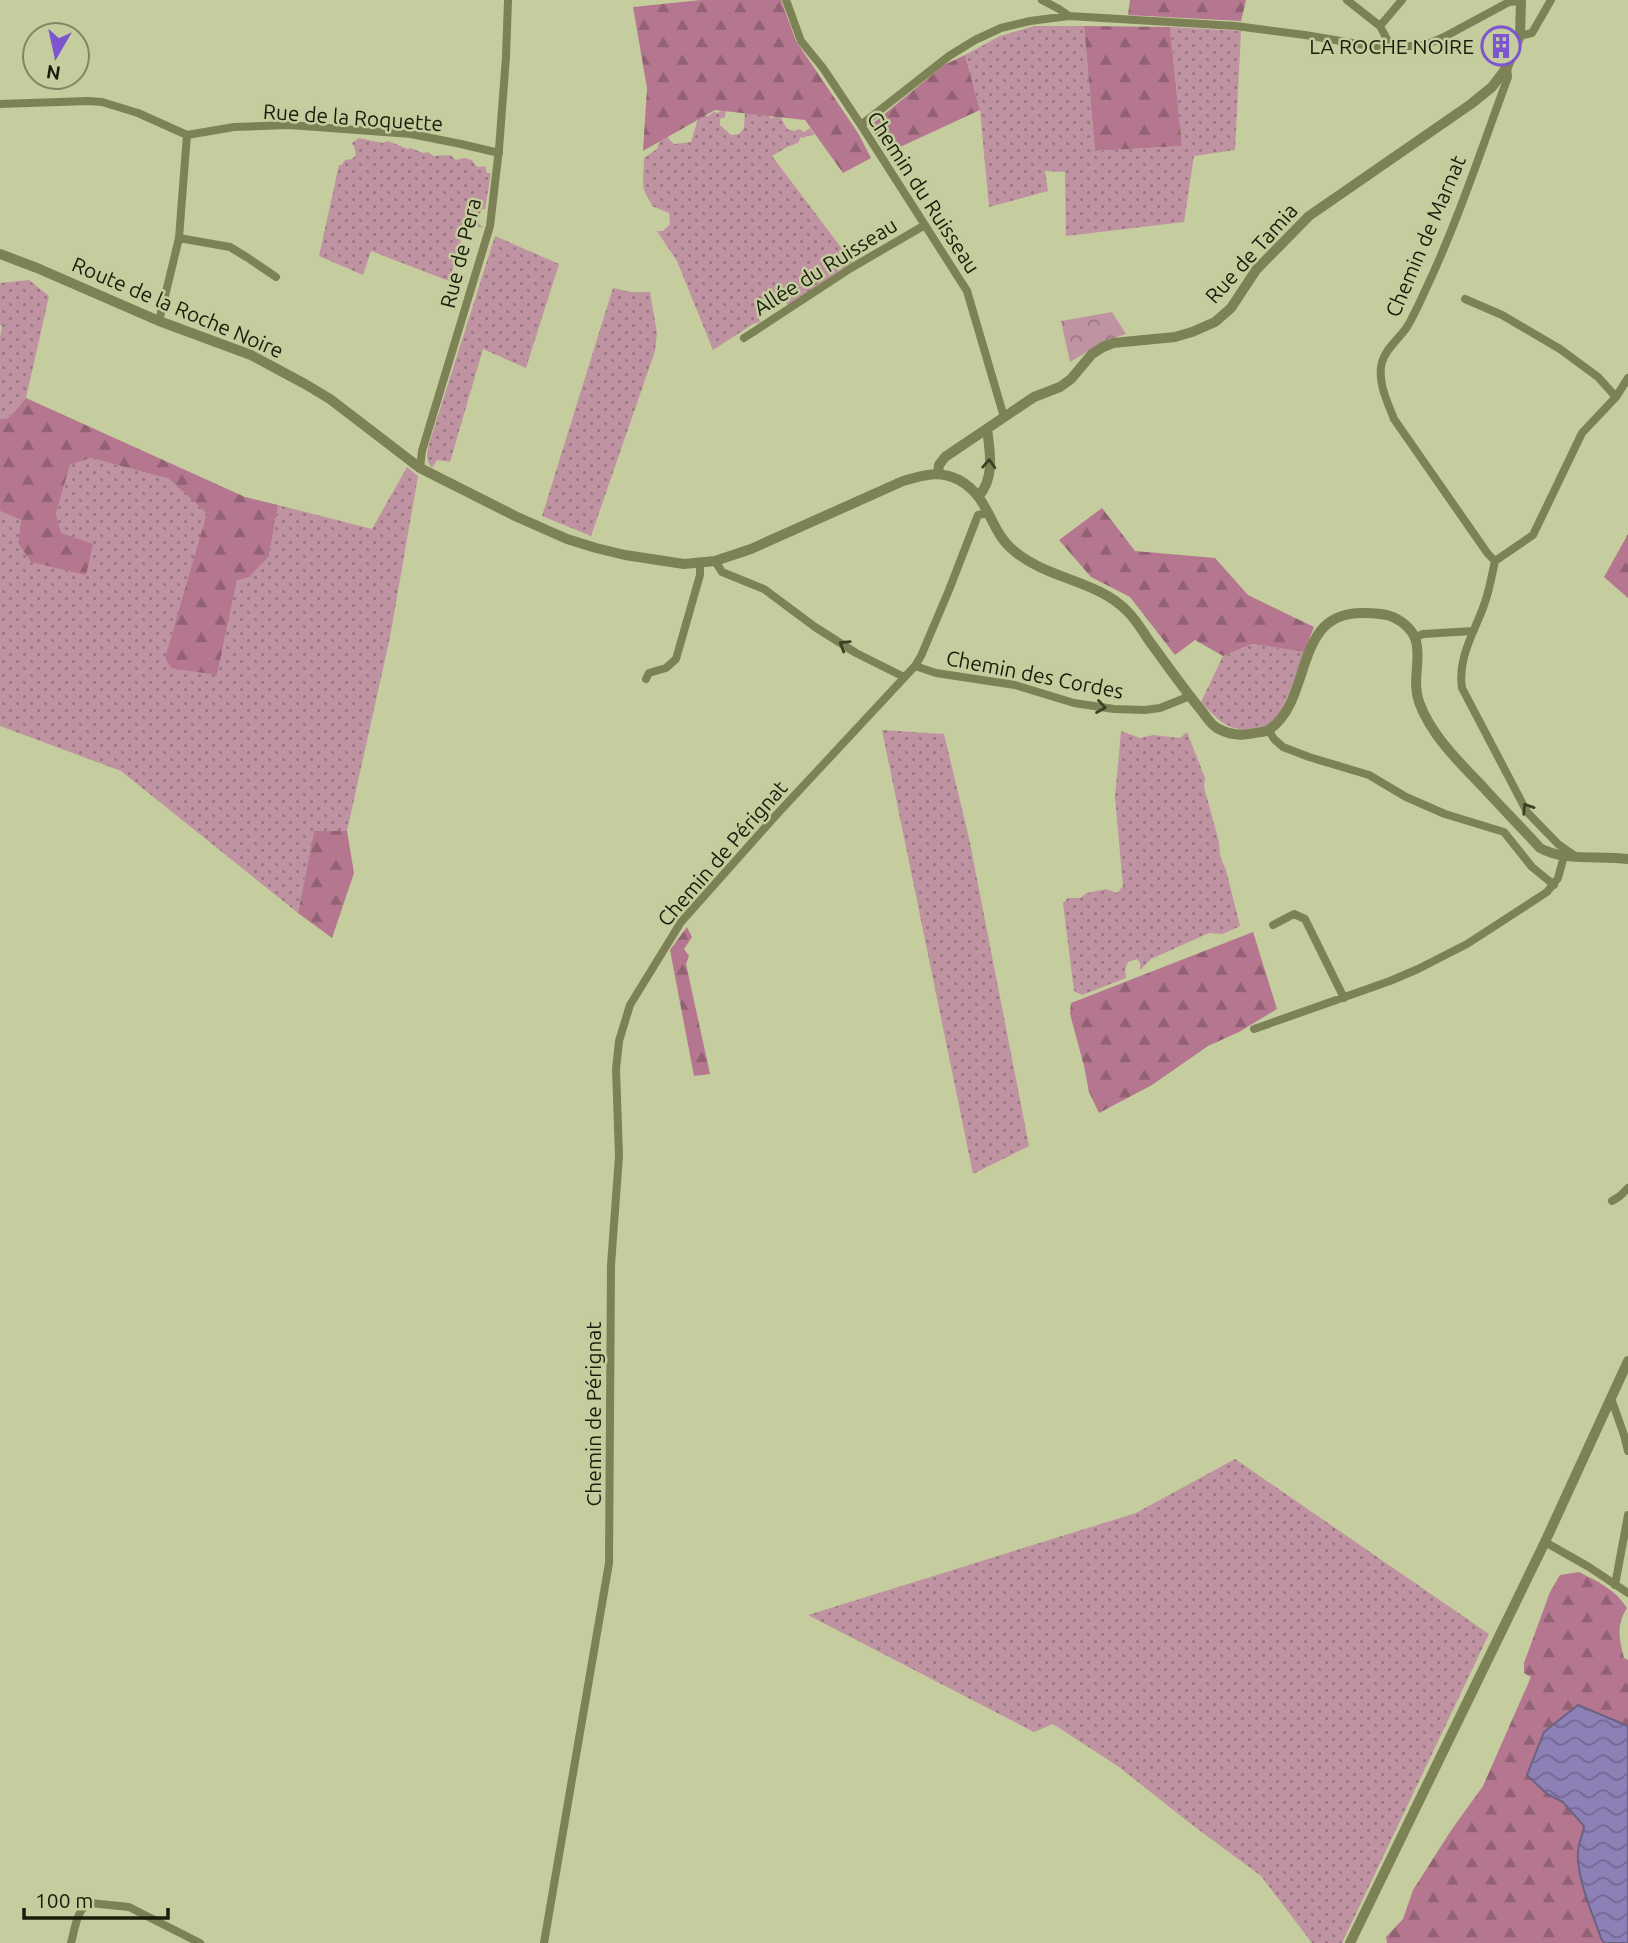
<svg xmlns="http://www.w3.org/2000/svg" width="1628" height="1943" viewBox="0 0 1628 1943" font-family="Ubuntu,sans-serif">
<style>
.grass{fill:url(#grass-dots)}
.forest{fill:url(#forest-firs)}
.park{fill:url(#park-crowns)}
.water{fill:url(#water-waves);stroke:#6a6283;stroke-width:2}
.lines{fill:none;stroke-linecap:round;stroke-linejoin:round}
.minor{stroke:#7c8255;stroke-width:8}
.tertiary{stroke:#7c8255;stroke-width:10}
.oneway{stroke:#3c4025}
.labels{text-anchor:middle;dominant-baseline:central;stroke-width:5;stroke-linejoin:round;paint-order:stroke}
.poi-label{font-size:21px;fill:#1a1d0b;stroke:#c5cc9d;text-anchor:end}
.street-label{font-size:21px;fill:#1a1d0b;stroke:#c5cc9d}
</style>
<defs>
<pattern id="grass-dots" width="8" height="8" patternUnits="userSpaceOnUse" patternTransform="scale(1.75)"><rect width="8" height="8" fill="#c093a3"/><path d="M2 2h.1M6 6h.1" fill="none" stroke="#9b7783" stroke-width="1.8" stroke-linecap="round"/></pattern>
<pattern id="forest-firs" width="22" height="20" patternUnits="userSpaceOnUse" patternTransform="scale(1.75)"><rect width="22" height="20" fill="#b5778f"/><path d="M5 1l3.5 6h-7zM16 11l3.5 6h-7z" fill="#926173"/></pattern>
<pattern id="park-crowns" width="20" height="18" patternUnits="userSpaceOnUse" patternTransform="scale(1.75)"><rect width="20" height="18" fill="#c093a3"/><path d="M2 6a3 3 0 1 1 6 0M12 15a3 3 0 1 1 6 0" fill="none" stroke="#9b7783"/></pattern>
<pattern id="water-waves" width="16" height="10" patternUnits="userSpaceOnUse" patternTransform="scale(1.75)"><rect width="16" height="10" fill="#8d80b7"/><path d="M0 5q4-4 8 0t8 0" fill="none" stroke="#726893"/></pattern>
</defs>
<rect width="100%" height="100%" fill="#c5cc9d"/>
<path class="grass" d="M1034,26H1084L1095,151L1182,146L1170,27L1241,31L1235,150L1194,156L1184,222L1066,236L1065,172L1045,171L1048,191L989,207L980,110L965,55L1000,36Z
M726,107L725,117L720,119V125L731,135L739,134L744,128L745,112L767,114L771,118L780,116L787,129L794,131L799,129L804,132L810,128L815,135L806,136L805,138L801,137L798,143L787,147L772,156L852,262L788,305L785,300L763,299L756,304L760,322L753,324L713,350L677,261L657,231H663L670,224L669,213L652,206C650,200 646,196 644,190C642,179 644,169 644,158L657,149L659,142L667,137L674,144L691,142L699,116H708L714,112L718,113Z
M359,138L382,143L388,141L408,149L411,148L423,153L428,152L433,156L450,155L456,160L464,158L472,160C476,167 477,168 485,166L487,173H491L485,209H482L477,219L480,225L484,228L466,223L449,281L371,251L363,275L319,256L339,165H342L345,160L352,159L356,155L354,146L352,143Z
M495,236L559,264L526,368L483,349L450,462L437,460L432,468C425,460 427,453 429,444Z
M29,280L49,296L26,398L9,418L0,419V337L2,326L0,325V283Z
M613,288L631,292H650L657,333L655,351L591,536L542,516Z
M91,458L169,479L208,512L165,659L217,675L237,579L269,556L278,505L372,529L407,467L418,476L390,637L347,831H314L298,913L121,771L0,726V511L21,520L18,543L60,533L56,514L70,465Z
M1252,644L1304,652C1297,670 1284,716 1268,725C1264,727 1256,728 1251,729C1228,732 1216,718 1201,702L1223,656Z
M882,730L944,734L969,838L1029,1146L973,1174Z
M1121,731L1140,738L1153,735L1180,738L1187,732L1205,778L1204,787L1219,842L1220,856L1226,870L1240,926L1223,934L1209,933L1151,959L1140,970V963L1137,959L1128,962L1125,969L1126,978L1082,995L1074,991L1063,903L1068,898H1080L1087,893L1106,889L1117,893L1123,886L1115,797Z
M1235,1459L1489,1634L1342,1943H1312L1261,1876L1191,1824L1119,1767L1053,1724L1034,1732L808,1615L1136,1513Z"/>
<path class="forest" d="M701,0H781L796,41L858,133L871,158L843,173L805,120L715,110L643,151L647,88L633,7Z
M1130,0H1246L1241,21L1128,15Z
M1084,26L1170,27L1182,146L1095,151Z
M965,55L980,110L887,153L870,126L944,65Z
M26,398L245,497L278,505L269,556L249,577L237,580L217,675L171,668L165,658L207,513L169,479L91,458L70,465L56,514L61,533L93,544L86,575L31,562L18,543L21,520L0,511V419L9,418Z
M1102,508L1135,551L1215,558L1248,595L1314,627L1304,652L1252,644L1223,656L1195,640L1175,655L1130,597L1091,577L1059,540Z
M1628,534V598L1604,577Z
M314,831H347L354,873L332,938L298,913Z
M687,927L692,937L684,949L689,956L686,964L710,1074L694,1076L670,950Z
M1253,932L1277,1009L1239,1032L1208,1046L1152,1085L1099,1113L1089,1092L1084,1066L1070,1014L1071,1003Z
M1579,1572C1597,1581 1616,1590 1627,1608C1616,1625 1619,1639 1624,1658L1628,1660V1726L1578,1705L1547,1794L1563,1802L1584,1826C1583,1835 1578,1845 1578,1852C1577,1871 1593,1927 1604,1943H1387L1386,1937L1403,1919L1413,1890L1452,1829L1483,1786L1531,1677L1524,1673V1663L1550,1592L1560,1575Z"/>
<path class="park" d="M1112,312L1126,334L1107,340L1070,362L1061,321Z"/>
<path class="water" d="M1578,1705L1628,1726V1943H1604L1601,1938C1593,1916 1576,1876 1578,1852C1578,1844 1583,1835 1584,1826L1563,1802L1547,1794L1527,1775L1544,1732Z"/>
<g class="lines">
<path class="minor" d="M786,0L801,41L823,68L861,125L967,291L1004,417
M1042,0L1059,9L1069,16
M1347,0L1380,26L1390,45
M1380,26L1402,0
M1520,32L1523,35L1532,33L1551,0
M0,104L88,101L102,102L138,113L187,135L234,127L289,125L411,134L461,144L499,153
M861,125L949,56L975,40L1001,28L1030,21L1069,16L1236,26L1305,35L1370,46H1416L1428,44L1444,37L1509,2L1520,1
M179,238L230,247L248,258L276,277
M1465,299L1502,315L1560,349L1598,377L1616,397
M159,321L179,238L187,135
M744,338L851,268L925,225
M420,468L422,451L490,226L499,149L506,57L508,0
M715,561L722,572L764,589L815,627L856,653L904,677
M1495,561L1488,554L1394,419C1387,401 1377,381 1382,362C1386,348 1399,339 1407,327C1413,317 1419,304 1424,293C1457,224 1481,150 1508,77L1507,67
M1495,561C1492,574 1490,587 1486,599C1477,629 1457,655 1462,688L1527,812L1558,844L1575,856
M1495,561L1533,535L1582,433L1616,397L1628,378
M1416,637L1423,634L1473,631
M915,666L936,673L1015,685L1074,703L1114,709L1145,710L1160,708L1190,696
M646,679L649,673L666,668L676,659L700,575V564
M1269,731L1274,739L1283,747L1309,757L1369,775L1406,797L1445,814L1504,832L1532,867L1554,885
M1273,925L1294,914L1305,919L1344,998
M1254,1029L1390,981L1418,969L1467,944L1547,892L1558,878L1564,856
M1612,1201L1620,1196L1628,1188
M1611,1398L1624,1435L1628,1451
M1545,1542L1589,1567L1628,1593
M1615,1585L1628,1515
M71,1943C75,1930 76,1909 90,1903L129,1907L200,1943
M544,1943L609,1563L611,1265L619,1156L616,1069L619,1041L630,1005L681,922L779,812L915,666L921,656L949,590L978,515L988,513"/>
<path class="tertiary" d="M0,254L37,268L159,321L251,355L305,384L330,399L420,468L515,516L567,539L596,548L625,555L684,564L715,561L751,549L903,481C923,475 939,470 959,480C990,497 989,530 1013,550C1046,579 1098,580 1128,612C1137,621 1143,632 1150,642C1167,665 1183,688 1201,710C1206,716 1211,726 1219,729C1230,735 1242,736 1255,733C1260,732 1266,732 1270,729C1302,706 1299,653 1324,627C1334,617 1348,613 1362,613C1372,613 1384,613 1393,617C1435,637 1408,671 1419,702C1431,735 1458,761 1482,786C1501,807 1521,827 1540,848C1565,862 1600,855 1628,859
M938,473L939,465L945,457L1034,397L1060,387L1071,379L1092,354L1103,347L1113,343L1175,337L1192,332L1215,322L1231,308L1256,270L1309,216L1471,104L1492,87L1507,67L1520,35L1521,0
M979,496C995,477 990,452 987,429
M1350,1943L1545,1542L1628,1361"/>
</g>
<defs><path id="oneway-chevron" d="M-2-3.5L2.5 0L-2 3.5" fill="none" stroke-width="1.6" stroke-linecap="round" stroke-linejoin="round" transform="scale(1.75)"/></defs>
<g class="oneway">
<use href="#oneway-chevron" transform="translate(989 464) rotate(-87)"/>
<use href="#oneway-chevron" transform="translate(844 645) rotate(-148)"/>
<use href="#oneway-chevron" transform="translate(1101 707) rotate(9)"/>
<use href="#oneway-chevron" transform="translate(1527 808) rotate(-123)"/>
</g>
<defs>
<g id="building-ring" transform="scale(2.0125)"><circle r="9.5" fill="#c5cc9d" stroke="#7d55cf" stroke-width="1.5"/><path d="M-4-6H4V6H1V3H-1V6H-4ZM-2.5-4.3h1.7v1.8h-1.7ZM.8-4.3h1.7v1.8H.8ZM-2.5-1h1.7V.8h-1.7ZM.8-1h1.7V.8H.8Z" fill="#7d55cf"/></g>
</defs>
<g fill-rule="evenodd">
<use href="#building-ring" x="1501" y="46"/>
</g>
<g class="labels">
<g class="poi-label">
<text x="1474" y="46">LA ROCHE NOIRE</text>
</g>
<g class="street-label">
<text transform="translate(353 117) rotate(4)">Rue de la Roquette</text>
<text transform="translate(924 192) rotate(57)">Chemin du Ruisseau</text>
<text transform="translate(1425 236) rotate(-67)">Chemin de Marnat</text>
<text transform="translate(460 253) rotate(-76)">Rue de Pera</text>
<text transform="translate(1251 253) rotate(-48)">Rue de Tamia</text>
<text transform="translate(825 266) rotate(-32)">Allée du Ruisseau</text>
<text transform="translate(178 307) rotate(23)">Route de la Roche Noire</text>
<text transform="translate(1035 674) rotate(11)">Chemin des Cordes</text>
<text transform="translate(722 853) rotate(-49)">Chemin de Pérignat</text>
<text transform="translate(593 1414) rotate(-90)">Chemin de Pérignat</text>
</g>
</g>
<g transform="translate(56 56) rotate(189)"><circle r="33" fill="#c5cc9d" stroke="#818663" stroke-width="2"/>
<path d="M0-5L12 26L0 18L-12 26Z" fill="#7d55cf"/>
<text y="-10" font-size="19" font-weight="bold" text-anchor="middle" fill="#1a1d0b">N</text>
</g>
<path d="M24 1908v10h144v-10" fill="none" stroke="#1a1d0b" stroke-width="3.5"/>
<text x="35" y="1908" font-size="21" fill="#1a1d0b" stroke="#c5cc9d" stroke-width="5" paint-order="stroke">100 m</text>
</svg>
